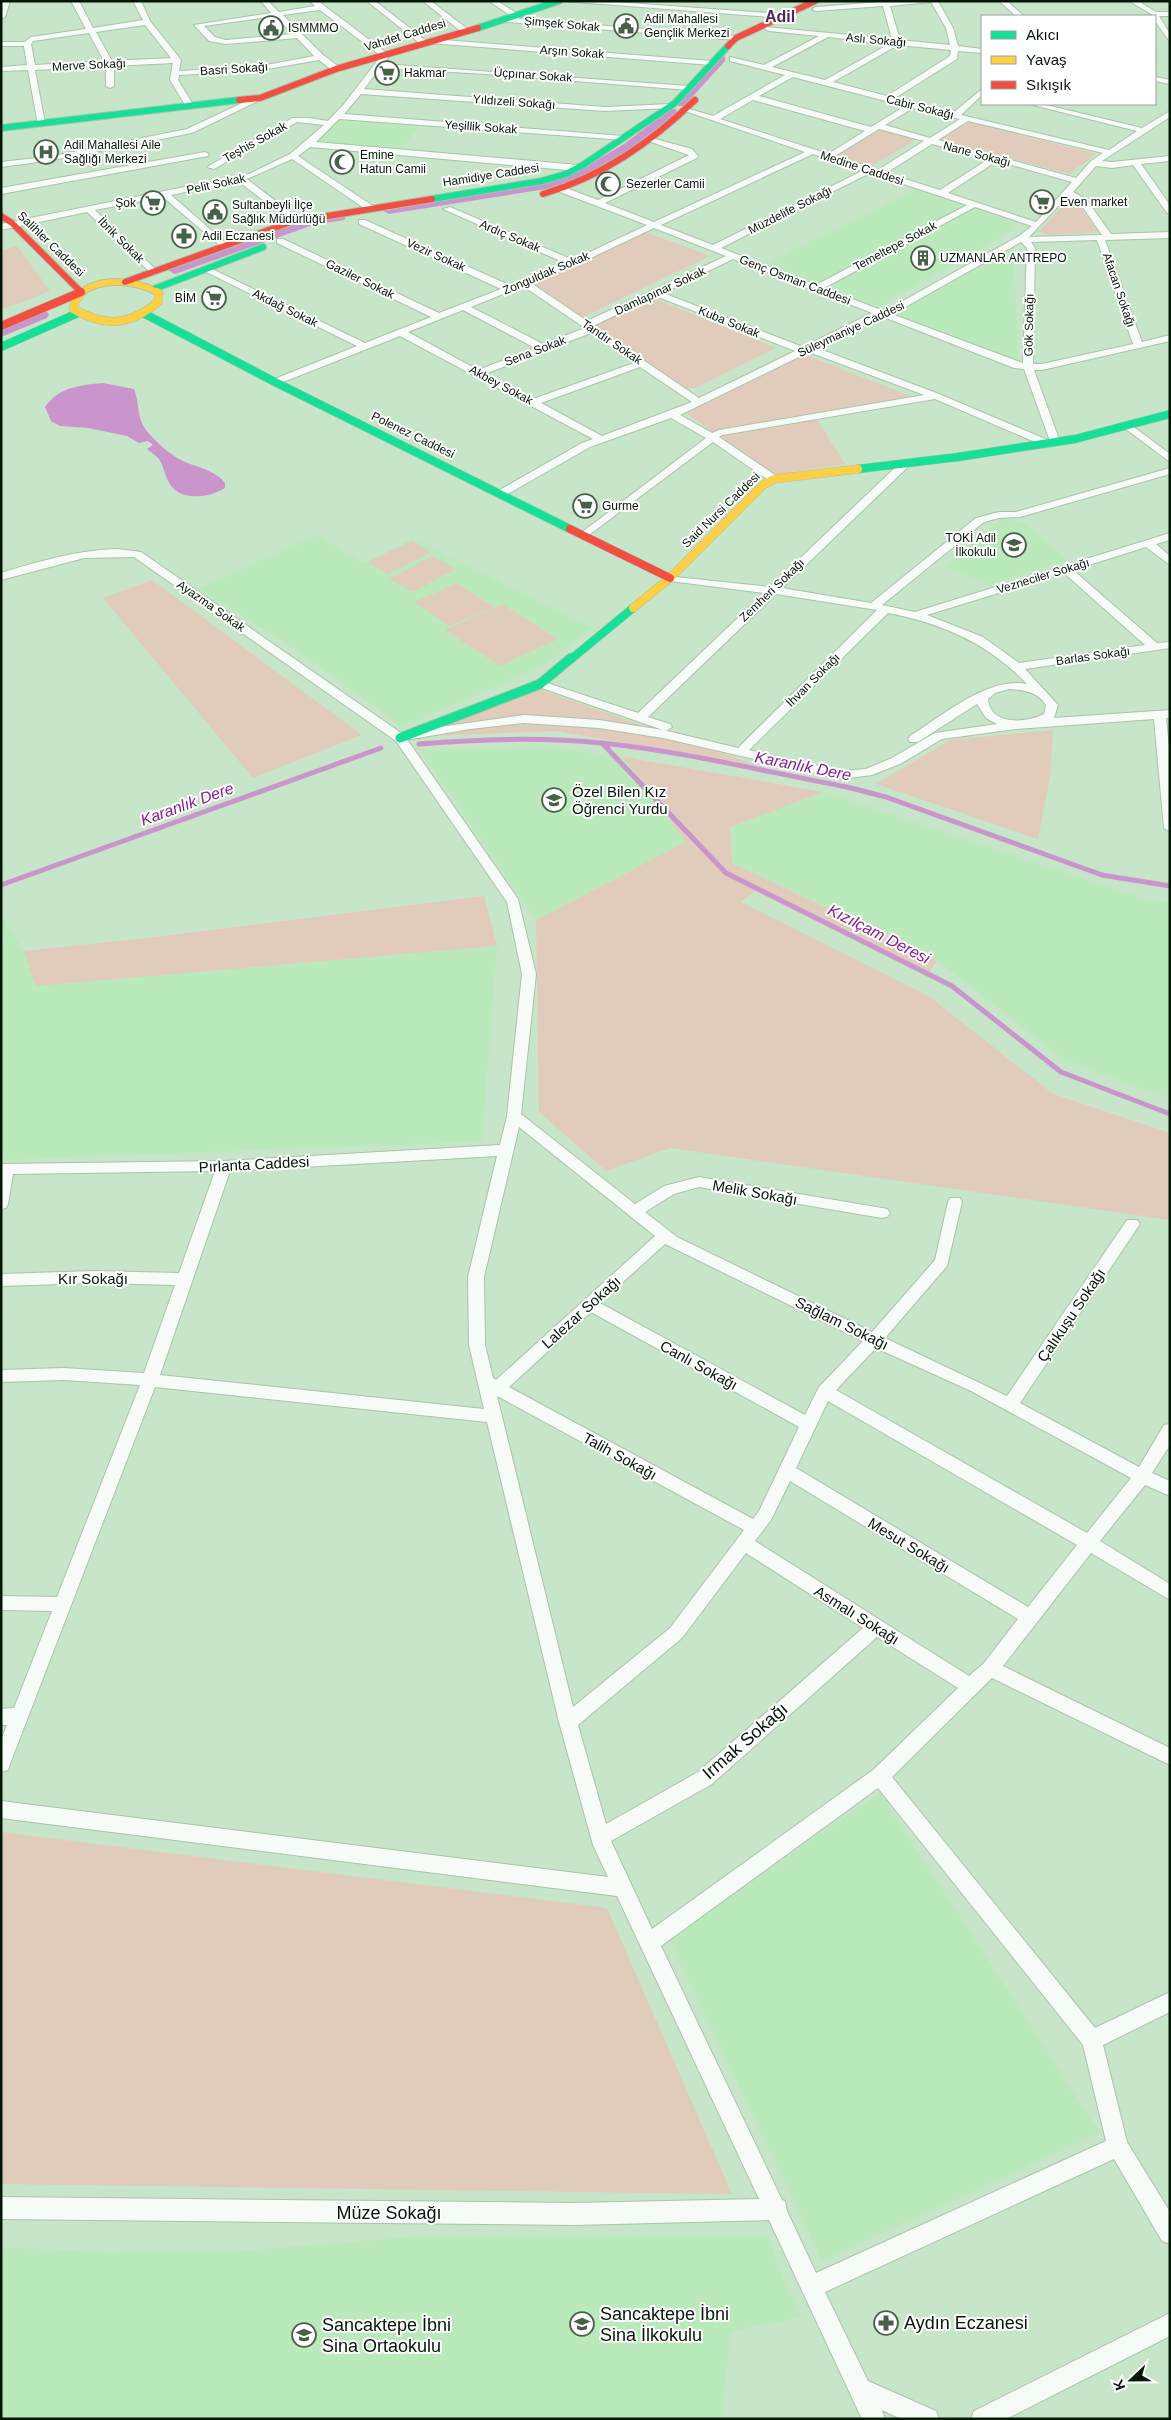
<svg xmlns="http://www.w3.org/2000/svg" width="1171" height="2420" viewBox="0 0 1171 2420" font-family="Helvetica,sans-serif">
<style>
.built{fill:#bae9bc}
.green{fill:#e1ccbc}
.water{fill:#ca94cc}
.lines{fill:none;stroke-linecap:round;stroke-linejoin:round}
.stream{stroke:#ca94cc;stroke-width:5}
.canal{fill:#ca94cc;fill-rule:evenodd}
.street-casing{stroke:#acc2ac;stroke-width:2}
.fast-far2-casing{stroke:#acc2ac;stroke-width:8}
.fast-far1-casing{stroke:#acc2ac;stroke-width:9}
.fast-casing{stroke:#acc2ac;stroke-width:11}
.slow-far1-casing{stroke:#acc2ac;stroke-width:8}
.slow-casing{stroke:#acc2ac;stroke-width:9}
.jam-far1-casing{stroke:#acc2ac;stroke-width:8}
.jam-casing{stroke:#acc2ac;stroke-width:9}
.street{fill:#f7fbf7;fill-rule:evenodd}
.fast-far2{stroke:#16e098;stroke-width:6}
.fast-far1{stroke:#16e098;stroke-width:8}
.fast{stroke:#16e098;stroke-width:9}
.slow-far1{stroke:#ffcf43;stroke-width:6}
.slow{stroke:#ffcf43;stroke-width:8}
.jam-far1{stroke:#f24e42;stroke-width:6}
.jam{stroke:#f24e42;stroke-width:8}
.labels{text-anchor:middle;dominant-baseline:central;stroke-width:4;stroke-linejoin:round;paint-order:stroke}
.far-poi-label{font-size:12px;fill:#031705;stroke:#fff;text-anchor:start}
.far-street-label{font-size:12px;fill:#031705;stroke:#fff}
.poi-label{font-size:15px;fill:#031705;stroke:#fff;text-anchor:start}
.street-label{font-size:15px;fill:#031705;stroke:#fff}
.far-district-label{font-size:16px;font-weight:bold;fill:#552657;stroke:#fff}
.water-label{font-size:16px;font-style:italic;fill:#891c8f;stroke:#fff}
.near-street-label{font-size:18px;fill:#031705;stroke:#fff}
.near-poi-label{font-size:18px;fill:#031705;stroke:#fff;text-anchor:start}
</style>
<rect width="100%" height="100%" fill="#c7e5c8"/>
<path class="built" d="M339,118L419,125L402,150L315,143Z
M916,190L1010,221L1016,228L879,307L765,264Z
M1013,243L1019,363L892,314Z
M1000,519L1022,522L1068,560L989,585L945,567Z
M317,535L364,563L412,539L592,627L543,666L402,727L295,649L198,589Z
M550,747L623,757L686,842L536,920L420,750Z
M824,792L1147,900L1170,903V1098L1066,1061L937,960L732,863L729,827Z
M1,914L24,951L36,986L497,946L482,1141L1,1160Z
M880,1793L1100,2133L822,2261L669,1939Z
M768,2236L783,2279L802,2317L731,2331L721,2419H1V2247L104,2252L239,2251L414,2237Z"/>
<path class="green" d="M966,121L1096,154L1069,174L937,139Z
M874,128L919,138L870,167L831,155Z
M1068,199L1076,200L1098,232L1050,235L1039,232Z
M646,232L710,256L581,318L532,282Z
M17,246L50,291L1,310V251Z
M650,297L653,298L776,348L695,388L682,389L592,325Z
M801,353L913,397L813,413L845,464L773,475L686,413Z
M411,541L431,552L388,574L368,562Z
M432,556L456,569L413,592L389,579Z
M152,580L362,735L253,778L103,598Z
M457,583L494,607L450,626L414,602Z
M502,604L558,639L500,666L445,630Z
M538,689L762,767L556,731L431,736L428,731Z
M1053,730L1050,777L1038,839L876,784L950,740Z
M623,757L824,792L730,827L732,863L937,960L928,975L755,891L741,902L930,997L1053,1094L1170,1133V1220L670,1148L606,1171L539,1112L536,920L686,842Z
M484,896L497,946L36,986L24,951L147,938Z
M1,1832L607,1908L732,2194L1,2184Z"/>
<path class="water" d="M103,383L134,389C140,404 136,416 146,430C155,441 169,454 181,460C197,468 214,469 225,483V488C211,497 186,501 173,488C165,480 165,468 159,459C156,455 150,452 147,449L153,445L148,441L139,443L127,436L88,428L60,426L51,421L45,407C59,387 80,385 103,383Z"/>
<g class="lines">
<path class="stream" d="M602,743L726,873L952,986L1061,1072L1170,1114
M419,744C479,739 541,737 601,743C682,751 767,772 847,787L886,797L1102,875L1170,886
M1,885L381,748"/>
<path class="canal" d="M721,56L725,57V61L684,106H676V102L717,57Z
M672,108L676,109V113L632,148L580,179L546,189L389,214L383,211L389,208L545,183L572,175L624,144Z
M340,215L346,218L344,220L313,225L178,273L174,274L168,270L170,267L307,220Z
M43,311L47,312L49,315L47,318L1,337V328Z"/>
<g class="street-casing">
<path id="street" d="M2,1H10L5,17L1,19Z
M71,1H79L93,28L143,20L133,1H141L150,21L181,60L179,71L256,67L314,56L297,38L226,44L209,41L194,25L271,13L261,1H268L279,12L315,6L310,1H318L388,54L389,56L383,64L689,86L693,88L689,90L487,74L380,68L364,89L605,107L671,104L675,106L671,108L605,111L361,94L344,114L624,136L628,138L624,140L339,119L316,142L578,165L582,168L578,171L310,147L298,156L373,206V210H367L292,159L247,179L299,219V223H293L238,181L171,195L227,244L228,246L224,249L163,197L95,210L156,270V274L153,275L87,212L1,230V224L249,174L290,154L324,125L297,122L214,169L207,167L292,118H309L328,121L344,104L381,56L320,10L283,15L323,55L339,67V71H333L319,60L256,71L179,75L178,80L194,106L190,108H187L170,80L173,63L114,66V86L110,88L106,86V66L35,70L45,123L38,125L28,70L1,71V67L27,65L24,46H1V42H25L31,37L86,29ZM275,16L293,34L226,40L215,37L204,26ZM145,25L171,58L112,61L96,32ZM89,33L104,61L35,65L31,44L33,41Z
M367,1H375L429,43L422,45Z
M423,1H431L470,31L463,33Z
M489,1H497L520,15L519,19L736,36L740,38L736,40L508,22L504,20L505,18H514Z
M563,1H601L783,14L787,16L783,18Z
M894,1H938L953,28L958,46L982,49V53L958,51L957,59L895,98L953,113L982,89V95L961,115L1109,150L1137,131L1029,104H1042L1142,128L1170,111V117L1102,161L1112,162L1170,156V161L1141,164L1170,205V214L1167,213L1133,165L1112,168L1096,166L1073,192L1086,199L1111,234L1170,232V238L1105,240L1142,342L1170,335V341L1042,370H1034L1060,442L1059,444L1042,445L935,399L722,435L719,437L778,477V481H770L713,442L585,538L581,537V533L706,438L671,418L590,447L504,496H496V492L582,443L593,439L400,336L278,384H272V380L357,346L200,269L208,267L365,343L431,317L277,243V239H283L439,313L501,289L359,224V220H365L509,285L565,263L443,209L450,207L573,260L647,225L560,192V188H566L598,200L689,155L648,141V137L692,149L698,156L697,158L605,203L654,222L805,152L682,110L686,108L713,116L785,75L730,61V57L764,65L819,36L769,31L765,29L766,27L892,39L883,6L816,11L812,9L816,7ZM931,2L946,28L950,45L900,40L890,6ZM828,37L889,44L825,80L772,67ZM898,45L951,50L950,56L887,96L833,82ZM793,77L905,106L871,127L759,96ZM753,100L865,131L828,154L720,119ZM913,108L960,119L930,138L885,125ZM968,121L1103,153L1091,161L1076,178L938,140ZM879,129L924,141L878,170L835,156ZM932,144L989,159L940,190L886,173ZM813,154L862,171L713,245L661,225ZM997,161L1072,182L1036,222L948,193ZM870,173L967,205L816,285L721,248ZM1068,196L1080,203L1102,235L1029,237ZM975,207L1032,226L1019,236L894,306L881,310L824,288ZM654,228L726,256L587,321L531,283L576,265ZM1097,240L1133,344L1042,364H1033L1035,248L1031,242ZM1021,242L1027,248L1023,363L889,313L900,310ZM733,259L872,313L803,347L663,293ZM523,286L585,328L543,344L471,307ZM656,296L795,351L699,398L593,326ZM463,310L535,348L478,370L408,332ZM881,316L1014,368L1024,369L1050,441L939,394L817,348ZM591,333L634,363L533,399L485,374ZM809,352L924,395L719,430L712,433L680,415ZM640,367L692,402L602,436L541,403Z
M999,1H1007L1024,16H1016Z
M1129,1H1138L1156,12H1170V16H1159L1170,34V42L1155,21V16Z
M432,39L712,61L716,63L712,65L429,43V39Z
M1155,77L1170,80V84L1155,81Z
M257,96L264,98L192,133L53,160L1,167V162L53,156L187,129Z
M205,152L209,154L208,156L1,194V188Z
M1127,422L1170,454V462L1123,427L1122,425Z
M906,460L911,463L910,465L782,588L871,603L976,518L999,512H1016L1170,468V474L1020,517L999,518L984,522L882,605L915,612L1170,533V540L1156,544L1170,556V565L1146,547L1073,570L1157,643L1170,642V648L1025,669L1058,705L1054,718L1170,710V718H1166L1170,757V832L1164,828L1154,719L1016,729L942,739L900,764L872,775L841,779L663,738L599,728L524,723L470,729L412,739L406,735L412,731L524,715L599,720L663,730L738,748L877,610L776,594L648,717L670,724L672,727L666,731L536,686L534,684L536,682H544L638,713L764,593L670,581L665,578L666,576L770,587L902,461ZM1064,573L1145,645L1019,663L983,637L927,615ZM888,613C942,623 989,644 1027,684C988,676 942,716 910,736L908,739L910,742H918L977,704L986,718L997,724L935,733L892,758L866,769L841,771L749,750ZM1009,689C1024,690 1038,692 1046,705L1044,714C1027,723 990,726 988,699L995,693Z
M118,549L141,552L404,735L518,899L536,974L521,1114L635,1204L664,1186L699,1177L882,1208L887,1209L890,1213L887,1217L882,1218L699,1187L674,1194L645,1212L677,1237L872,1332L935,1260L948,1202L950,1198H960L962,1202L947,1266L885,1338L1007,1396L1127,1220H1137L1140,1224L1020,1403L1139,1467L1164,1425L1170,1424V1445L1152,1473L1170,1481V1496L1145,1485L1100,1541L1170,1584V1600L1091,1553L1003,1666L1170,1748V1765L992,1678L892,1777L1095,2028L1170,1992V2012L1103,2045L1127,2142L1170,2212V2244L1162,2241L1114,2159L825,2292L868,2381L936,2411L939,2419H901L882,2410L885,2419H862L769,2220L573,2225L1,2219V2197L573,2203L759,2199L617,1896L1,1818V1801L608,1877L593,1845L559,1722L487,1422L155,1387L10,1764L8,1770L1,1772V1740L7,1725H1V1709L14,1708L52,1611L1,1610V1596L57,1597L140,1385L64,1380L1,1382V1370L64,1368L144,1373L175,1285L94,1283L1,1286V1274L94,1271L179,1273L215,1171L13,1174L8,1204L6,1208L1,1209V1164L224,1161L500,1145L507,1116L522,974L507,902L396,741L134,557L84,558L1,580V573C40,561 77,550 118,549ZM519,1127L655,1236L496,1380L493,1378L485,1345L484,1277ZM497,1156L468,1277L469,1345L484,1409L160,1375L230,1171ZM665,1244L863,1341L819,1387L805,1415L600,1303ZM591,1312L799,1427L759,1511L753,1519L509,1387ZM876,1348L971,1391L1131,1478L1087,1533L836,1390ZM497,1396L744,1530L670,1628L573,1707ZM828,1401L1077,1545L1028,1607L796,1468ZM790,1481L1018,1619L984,1663L969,1676L755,1541L771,1520ZM746,1553L863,1628L698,1772L606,1824L578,1725L682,1638ZM877,1637L958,1688L873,1770L652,1929L611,1841L712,1784ZM878,1788L1083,2045L1106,2141L816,2273L787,2211L785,2201L782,2200L661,1946Z
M1170,2313V2336L1006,2419H971L974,2411Z"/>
</g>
<g class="fast-far2-casing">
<path id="fast-far2" d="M478,28L559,1
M1,128L239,100
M432,199L542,181L566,174L583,165L675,103L728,46
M154,289L263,247"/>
</g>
<g class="fast-far1-casing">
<path id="fast-far1" d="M145,314L275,382L570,529
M1,347L78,313
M858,469L958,457L1075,439L1170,414
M570,660L633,608"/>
</g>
<g class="fast-casing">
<path id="fast" d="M400,738L540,684L571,658"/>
</g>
<g class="slow-far1-casing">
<path id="slow-far1" d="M81,293C102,276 138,281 159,293"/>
</g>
<g class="slow-casing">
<path id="slow" d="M82,292L75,301L73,309C105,327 129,326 158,302L159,293L157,292
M633,608L670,578L763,485L774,479L858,469"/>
</g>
<g class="jam-far1-casing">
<path id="jam-far1" d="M728,46L736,38L815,1
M239,100L260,98L336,69L478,28
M543,194C603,176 650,143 695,100
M1,216L12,223L81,292
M125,282L291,222L432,199
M79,293L81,292"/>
</g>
<g class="jam-casing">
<path id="jam" d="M1,326L81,292
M570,529L670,578"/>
</g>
<use href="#street" class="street"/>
<use href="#fast-far2" class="fast-far2"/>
<use href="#fast-far1" class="fast-far1"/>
<use href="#fast" class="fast"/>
<use href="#slow-far1" class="slow-far1"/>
<use href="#slow" class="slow"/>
<use href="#jam-far1" class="jam-far1"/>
<use href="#jam" class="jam"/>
</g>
<defs>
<g id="civic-ring" transform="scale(1.25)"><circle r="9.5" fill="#fff" stroke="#485f49" stroke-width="1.5"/><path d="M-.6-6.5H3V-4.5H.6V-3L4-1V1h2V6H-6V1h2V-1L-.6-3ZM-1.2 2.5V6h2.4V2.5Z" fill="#485f49"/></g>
<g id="supermarket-ring" transform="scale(1.25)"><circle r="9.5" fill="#fff" stroke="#485f49" stroke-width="1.5"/><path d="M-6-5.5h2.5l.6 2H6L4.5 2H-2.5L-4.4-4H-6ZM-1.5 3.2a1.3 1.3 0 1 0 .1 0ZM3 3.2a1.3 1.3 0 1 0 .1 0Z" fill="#485f49"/></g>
<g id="hospital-ring" transform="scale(1.25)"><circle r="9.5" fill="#fff" stroke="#485f49" stroke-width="1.5"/><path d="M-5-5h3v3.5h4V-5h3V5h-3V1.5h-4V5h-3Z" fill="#485f49"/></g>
<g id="mosque-ring" transform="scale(1.25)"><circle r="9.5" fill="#fff" stroke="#485f49" stroke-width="1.5"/><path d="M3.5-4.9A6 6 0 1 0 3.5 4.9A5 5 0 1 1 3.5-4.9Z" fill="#485f49"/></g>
<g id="pharmacy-ring" transform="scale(1.25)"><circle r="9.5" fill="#fff" stroke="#485f49" stroke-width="1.5"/><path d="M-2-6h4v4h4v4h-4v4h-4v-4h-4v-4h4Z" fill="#485f49"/></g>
<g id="building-ring" transform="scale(1.25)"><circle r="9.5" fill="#fff" stroke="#485f49" stroke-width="1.5"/><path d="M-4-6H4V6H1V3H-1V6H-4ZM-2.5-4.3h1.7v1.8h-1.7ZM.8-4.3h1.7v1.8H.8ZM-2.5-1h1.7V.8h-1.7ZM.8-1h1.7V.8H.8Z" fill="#485f49"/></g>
<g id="school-ring" transform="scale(1.25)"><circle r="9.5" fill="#fff" stroke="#485f49" stroke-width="1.5"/><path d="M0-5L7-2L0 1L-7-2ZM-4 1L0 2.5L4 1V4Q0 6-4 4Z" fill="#485f49"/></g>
</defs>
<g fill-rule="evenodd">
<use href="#civic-ring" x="626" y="26"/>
<use href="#civic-ring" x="271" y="28"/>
<use href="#supermarket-ring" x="387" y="73"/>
<use href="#hospital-ring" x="46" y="152"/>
<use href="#mosque-ring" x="342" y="162"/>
<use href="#mosque-ring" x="608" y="184"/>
<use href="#supermarket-ring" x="1042" y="202"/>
<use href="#supermarket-ring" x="153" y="203"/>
<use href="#civic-ring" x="215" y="212"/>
<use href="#pharmacy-ring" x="184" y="236"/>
<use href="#building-ring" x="923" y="258"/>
<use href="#supermarket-ring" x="214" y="298"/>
<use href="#supermarket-ring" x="585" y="506"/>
<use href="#school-ring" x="1014" y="545"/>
<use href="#school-ring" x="554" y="800"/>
<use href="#pharmacy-ring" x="886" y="2323"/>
<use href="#school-ring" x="582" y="2324"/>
<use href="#school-ring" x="304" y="2335"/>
</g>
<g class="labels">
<g class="far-poi-label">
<text x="644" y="19">Adil Mahallesi<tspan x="644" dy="14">Gençlik Merkezi</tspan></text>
<text x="288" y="28">ISMMMO</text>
<text x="404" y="73">Hakmar</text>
<text x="64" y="145">Adil Mahallesi Aile<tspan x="64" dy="14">Sağlığı Merkezi</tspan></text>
<text x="360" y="155">Emine<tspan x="360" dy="14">Hatun Camii</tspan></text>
<text x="626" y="184">Sezerler Camii</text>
<text x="1060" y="202">Even market</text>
<text x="136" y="203" text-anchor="end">Şok</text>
<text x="232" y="205">Sultanbeyli İlçe<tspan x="232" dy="14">Sağlık Müdürlüğü</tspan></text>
<text x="202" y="236">Adil Eczanesi</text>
<text x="940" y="258">UZMANLAR ANTREPO</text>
<text x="196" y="298" text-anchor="end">BİM</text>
<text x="602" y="506">Gurme</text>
<text x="996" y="538" text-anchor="end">TOKİ Adil<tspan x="996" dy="14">İlkokulu</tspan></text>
</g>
<g class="far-street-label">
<text transform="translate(562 24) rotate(5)">Şimşek Sokak</text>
<text transform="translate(405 35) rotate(-17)">Vahdet Caddesi</text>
<text transform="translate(876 40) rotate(5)">Aslı Sokağı</text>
<text transform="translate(572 52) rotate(4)">Arşın Sokak</text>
<text transform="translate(89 65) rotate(-3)">Merve Sokağı</text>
<text transform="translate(234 69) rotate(-4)">Basri Sokağı</text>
<text transform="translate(533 75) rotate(4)">Üçpınar Sokak</text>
<text transform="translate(514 102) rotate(4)">Yıldızeli Sokağı</text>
<text transform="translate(920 107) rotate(14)">Cabir Sokağı</text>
<text transform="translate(481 127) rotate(4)">Yeşillik Sokak</text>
<text transform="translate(255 142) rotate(-29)">Teşhis Sokak</text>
<text transform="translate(977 154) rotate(15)">Nane Sokağı</text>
<text transform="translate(862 168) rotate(18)">Medine Caddesi</text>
<text transform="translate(491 175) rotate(-9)">Hamidiye Caddesi</text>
<text transform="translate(216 184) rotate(-12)">Pelit Sokak</text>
<text transform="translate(790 210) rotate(-27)">Müzdelife Sokağı</text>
<text transform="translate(510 236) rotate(23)">Ardıç Sokak</text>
<text transform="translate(121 240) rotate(45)">İbrik Sokak</text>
<text transform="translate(51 244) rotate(44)">Salihler Caddesi</text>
<text transform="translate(895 246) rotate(-28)">Temeltepe Sokak</text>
<text transform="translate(436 255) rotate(24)">Vezir Sokak</text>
<text transform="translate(546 273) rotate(-23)">Zonguldak Sokak</text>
<text transform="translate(360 279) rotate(26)">Gaziler Sokak</text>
<text transform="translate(795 280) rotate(21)">Genç Osman Caddesi</text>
<text transform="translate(1119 290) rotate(71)">Afacan Sokağı</text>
<text transform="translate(660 291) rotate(-25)">Damlapınar Sokak</text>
<text transform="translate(285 308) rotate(26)">Akdağ Sokak</text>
<text transform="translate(729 322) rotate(22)">Kuba Sokak</text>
<text transform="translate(1029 325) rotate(-89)">Gök Sokağı</text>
<text transform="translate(851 329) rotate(-25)">Süleymaniye Caddesi</text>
<text transform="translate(612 342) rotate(34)">Tandır Sokak</text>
<text transform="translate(535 351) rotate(-21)">Sena Sokak</text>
<text transform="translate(501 385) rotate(28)">Akbey Sokak</text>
<text transform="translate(413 435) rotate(26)">Polenez Caddesi</text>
<text transform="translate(721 510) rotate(-44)">Said Nursi Caddesi</text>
<text transform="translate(1043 576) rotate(-17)">Vezneciler Sokağı</text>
<text transform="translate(772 590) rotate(-44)">Zemheri Sokağı</text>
<text transform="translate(211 606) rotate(35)">Ayazma Sokak</text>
<text transform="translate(1093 656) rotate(-8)">Barlas Sokağı</text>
<text transform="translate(813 680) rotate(-45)">İhvan Sokağı</text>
</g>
<g class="poi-label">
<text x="572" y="791">Özel Bilen Kız<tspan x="572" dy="17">Öğrenci Yurdu</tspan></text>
</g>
<g class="street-label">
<text transform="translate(254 1164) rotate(-3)">Pırlanta Caddesi</text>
<text transform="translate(755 1192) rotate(10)">Melik Sokağı</text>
<text x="93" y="1278">Kır Sokağı</text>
<text transform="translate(581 1312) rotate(-42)">Lalezar Sokağı</text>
<text transform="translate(1071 1315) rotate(-56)">Çalıkuşu Sokağı</text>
<text transform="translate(842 1323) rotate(26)">Sağlam Sokağı</text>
<text transform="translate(699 1365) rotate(29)">Canlı Sokağı</text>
<text transform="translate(620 1456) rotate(29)">Talih Sokağı</text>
<text transform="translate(909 1545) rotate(31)">Mesut Sokağı</text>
<text transform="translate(857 1615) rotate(32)">Asmalı Sokağı</text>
</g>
<g class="far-district-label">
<text x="780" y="16">Adil</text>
</g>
<g class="water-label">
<text transform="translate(803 766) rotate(11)">Karanlık Dere</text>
<text transform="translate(187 804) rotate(-20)">Karanlık Dere</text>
<text transform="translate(879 934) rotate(27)">Kızılçam Deresi</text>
</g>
<g class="near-street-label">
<text transform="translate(745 1741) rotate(-41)">Irmak Sokağı</text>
<text x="389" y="2213">Müze Sokağı</text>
</g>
<g class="near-poi-label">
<text x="600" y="2314">Sancaktepe İbni<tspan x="600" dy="21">Sina İlkokulu</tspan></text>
<text x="904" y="2323">Aydın Eczanesi</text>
<text x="322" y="2325">Sancaktepe İbni<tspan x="322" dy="21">Sina Ortaokulu</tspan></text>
</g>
</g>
<rect width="1171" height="2420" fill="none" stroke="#031705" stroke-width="5"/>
<rect x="981" y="15" width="175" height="90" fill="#ffffff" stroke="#9aa29b"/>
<rect x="991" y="31" width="25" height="8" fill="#16e098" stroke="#9aa29b"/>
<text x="1026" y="40" font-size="15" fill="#031705">Akıcı</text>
<rect x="991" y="56" width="25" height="8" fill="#ffcf43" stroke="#9aa29b"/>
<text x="1026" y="65" font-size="15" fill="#031705">Yavaş</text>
<rect x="991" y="81" width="25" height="8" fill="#f24e42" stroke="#9aa29b"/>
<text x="1026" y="90" font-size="15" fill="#031705">Sıkışık</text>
<g transform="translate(1131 2380) rotate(248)" stroke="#ffffff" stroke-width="4" paint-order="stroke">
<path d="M0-4L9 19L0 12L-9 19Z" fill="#031705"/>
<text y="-8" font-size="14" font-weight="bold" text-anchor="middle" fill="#031705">K</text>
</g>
</svg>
